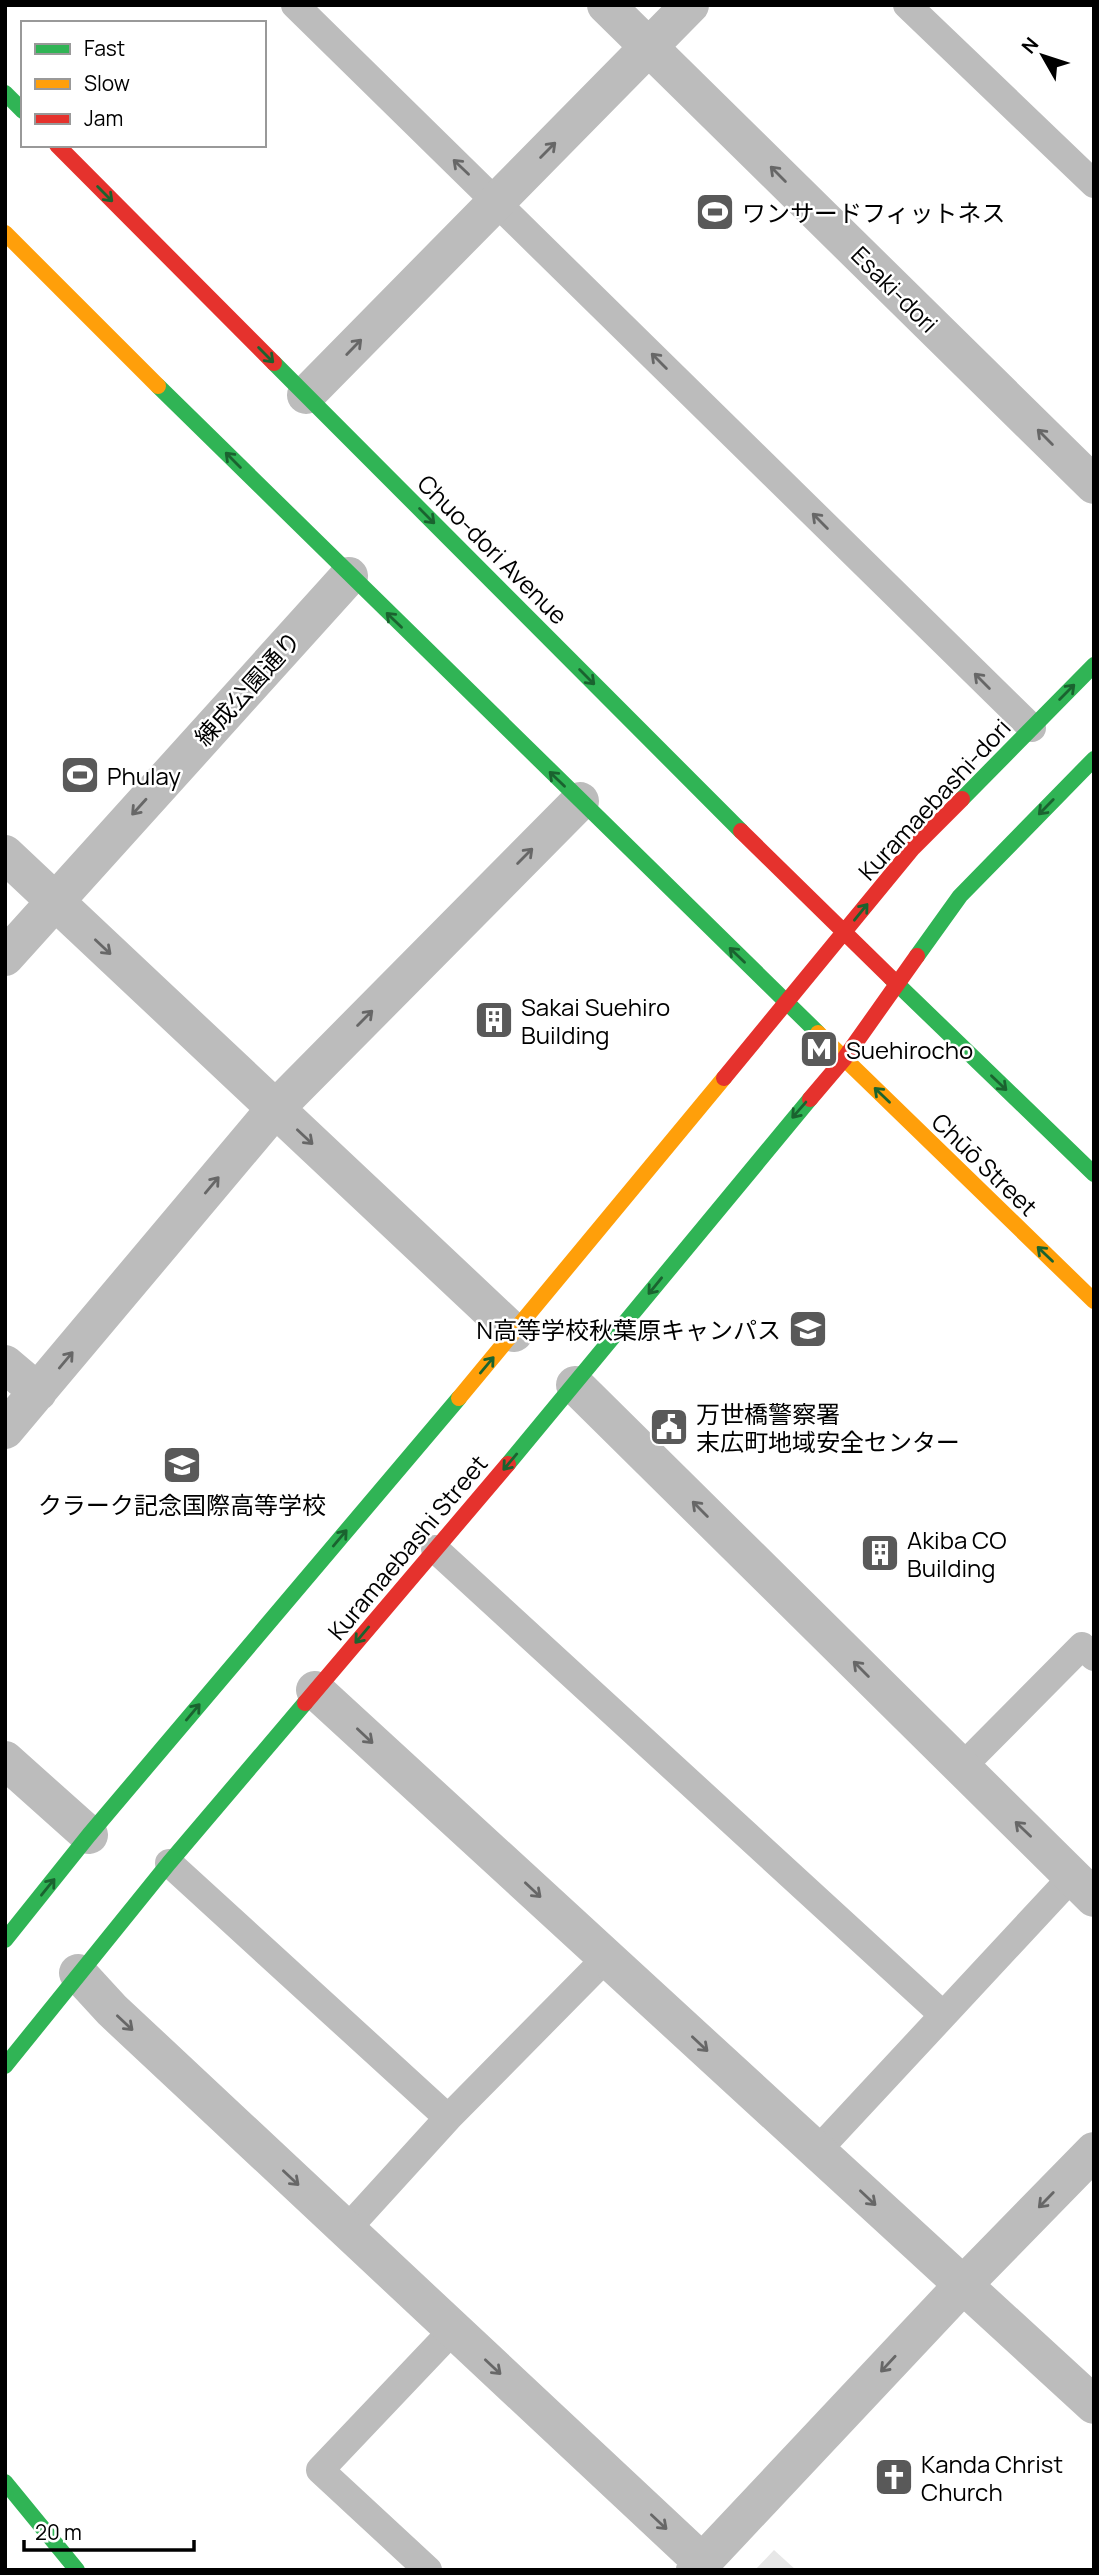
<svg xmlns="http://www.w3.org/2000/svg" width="1099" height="2575" viewBox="0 0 1099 2575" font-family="Manrope,'Noto Sans JP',sans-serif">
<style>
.green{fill:#e7e7e7}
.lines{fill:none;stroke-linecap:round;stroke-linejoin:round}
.lane{stroke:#bcbcbc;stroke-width:28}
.street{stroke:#bcbcbc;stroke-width:38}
.fast{stroke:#30b455;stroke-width:16}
.slow{stroke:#ff9f0a;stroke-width:16}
.jam{stroke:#e5322d;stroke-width:16}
.oneway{stroke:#676767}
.oneway2{stroke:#1a632f}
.labels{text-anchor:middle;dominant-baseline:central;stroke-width:5;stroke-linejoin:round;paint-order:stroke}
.poi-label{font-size:24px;fill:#000;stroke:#fff;text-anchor:start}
.street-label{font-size:24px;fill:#000;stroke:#fff}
</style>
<rect width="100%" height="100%" fill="#fff"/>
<path class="green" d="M774,2550L796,2570H755Z"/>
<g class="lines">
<path class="lane" d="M295,5L1032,728
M907,5L1094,184
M435,1549L942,2014
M961,1768L1082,1646L1094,1657
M169,1863L448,2118
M817,2151L1072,1877
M346,2230L448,2118L606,1958
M428,2570L320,2470L453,2330"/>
<path class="street" d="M606,5L1094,485
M306,395L690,5
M5,854L514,1333
M5,957L349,576
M5,1364L38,1392
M575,1385L1094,1898
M5,1430L275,1109L580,801
M315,1690L1094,2405
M5,1760L89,1835
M78,1973L112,2010L702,2562
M695,2570L963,2285L1094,2151"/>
<path class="fast" d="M5,93L23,111
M274,363L741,831
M158,386L818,1033
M962,799L1094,665
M917,956L960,896L1094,759
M891,978L1094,1174
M508,1464L810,1099
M5,1940L89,1835L459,1398
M5,2066L169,1863L305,1703
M5,2482L77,2570"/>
<path class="slow" d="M5,233L158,386
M818,1033L1094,1301
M459,1398L724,1078"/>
<path class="jam" d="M57,145L274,363
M741,831L891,978
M724,1078L913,848L962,799
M810,1099L844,1059L917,956
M305,1703L508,1464"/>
</g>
<defs><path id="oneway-shaft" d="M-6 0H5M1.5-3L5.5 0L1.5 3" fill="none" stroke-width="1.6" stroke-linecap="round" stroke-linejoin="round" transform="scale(1.75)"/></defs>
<g class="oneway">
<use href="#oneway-shaft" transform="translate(548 150) rotate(-45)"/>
<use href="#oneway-shaft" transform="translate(461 167) rotate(-136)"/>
<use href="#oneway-shaft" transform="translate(778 174) rotate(-135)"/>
<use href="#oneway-shaft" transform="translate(354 347) rotate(-46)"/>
<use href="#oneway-shaft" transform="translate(659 361) rotate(-135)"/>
<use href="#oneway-shaft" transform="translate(1045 437) rotate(-135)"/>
<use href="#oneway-shaft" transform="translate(820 521) rotate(-135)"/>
<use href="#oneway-shaft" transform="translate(982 681) rotate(-135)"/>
<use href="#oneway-shaft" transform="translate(139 807) rotate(132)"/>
<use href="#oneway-shaft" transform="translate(525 856) rotate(-45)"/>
<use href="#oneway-shaft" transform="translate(103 947) rotate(43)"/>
<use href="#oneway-shaft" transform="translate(365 1018) rotate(-45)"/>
<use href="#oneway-shaft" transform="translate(305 1137) rotate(43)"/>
<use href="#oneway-shaft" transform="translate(212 1185) rotate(-50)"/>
<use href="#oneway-shaft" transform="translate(66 1360) rotate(-50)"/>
<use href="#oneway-shaft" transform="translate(700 1509) rotate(-135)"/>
<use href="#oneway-shaft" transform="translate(861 1669) rotate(-135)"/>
<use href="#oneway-shaft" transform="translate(365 1736) rotate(43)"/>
<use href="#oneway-shaft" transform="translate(1023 1829) rotate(-136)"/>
<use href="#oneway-shaft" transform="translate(533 1890) rotate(43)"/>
<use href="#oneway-shaft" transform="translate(125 2023) rotate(43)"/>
<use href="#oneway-shaft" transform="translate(700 2044) rotate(43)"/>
<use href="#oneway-shaft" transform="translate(291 2178) rotate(43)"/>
<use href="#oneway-shaft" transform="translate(868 2198) rotate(43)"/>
<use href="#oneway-shaft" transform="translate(1046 2200) rotate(134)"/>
<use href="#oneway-shaft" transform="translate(888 2364) rotate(133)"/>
<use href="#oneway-shaft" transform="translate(493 2367) rotate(43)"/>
<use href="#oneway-shaft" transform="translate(659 2522) rotate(43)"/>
</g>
<g class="oneway2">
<use href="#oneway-shaft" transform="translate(105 194) rotate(45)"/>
<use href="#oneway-shaft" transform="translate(266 355) rotate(45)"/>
<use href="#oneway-shaft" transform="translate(233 460) rotate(-135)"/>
<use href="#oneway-shaft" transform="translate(427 516) rotate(45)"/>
<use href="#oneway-shaft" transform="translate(394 620) rotate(-136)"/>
<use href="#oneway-shaft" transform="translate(587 677) rotate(45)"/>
<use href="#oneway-shaft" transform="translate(1067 692) rotate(-45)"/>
<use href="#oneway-shaft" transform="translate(557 779) rotate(-136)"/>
<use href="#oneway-shaft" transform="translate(1046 807) rotate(134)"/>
<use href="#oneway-shaft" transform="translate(861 912) rotate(-51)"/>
<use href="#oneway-shaft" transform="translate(737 955) rotate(-136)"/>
<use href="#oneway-shaft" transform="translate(999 1083) rotate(44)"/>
<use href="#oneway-shaft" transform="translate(882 1095) rotate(-136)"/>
<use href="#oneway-shaft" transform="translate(799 1110) rotate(131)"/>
<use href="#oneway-shaft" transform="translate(1045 1254) rotate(-136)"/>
<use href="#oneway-shaft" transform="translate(655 1286) rotate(129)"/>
<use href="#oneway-shaft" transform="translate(487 1365) rotate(-50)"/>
<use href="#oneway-shaft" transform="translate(510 1462) rotate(130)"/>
<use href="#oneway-shaft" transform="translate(340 1538) rotate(-50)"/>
<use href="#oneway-shaft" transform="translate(362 1635) rotate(130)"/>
<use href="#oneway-shaft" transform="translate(193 1712) rotate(-50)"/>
<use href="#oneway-shaft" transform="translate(48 1887) rotate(-51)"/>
</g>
<defs>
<g id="stadium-square" transform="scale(2.0125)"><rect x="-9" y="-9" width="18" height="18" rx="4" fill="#595959" stroke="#fff"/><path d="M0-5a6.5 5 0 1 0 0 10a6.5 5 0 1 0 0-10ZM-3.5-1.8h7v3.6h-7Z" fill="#fff"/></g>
<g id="building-square" transform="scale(2.0125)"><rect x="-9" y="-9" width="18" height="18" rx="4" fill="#595959" stroke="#fff"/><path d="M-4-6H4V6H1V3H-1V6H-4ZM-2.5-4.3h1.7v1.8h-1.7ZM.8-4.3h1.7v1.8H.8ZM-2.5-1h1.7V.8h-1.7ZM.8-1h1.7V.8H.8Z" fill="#fff"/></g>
<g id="metro-square" transform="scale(2.0125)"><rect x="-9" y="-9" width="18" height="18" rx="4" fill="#595959" stroke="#fff"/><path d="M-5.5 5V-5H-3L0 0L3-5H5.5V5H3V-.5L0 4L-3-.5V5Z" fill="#fff"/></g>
<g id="school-square" transform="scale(2.0125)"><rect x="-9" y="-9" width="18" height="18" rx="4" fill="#595959" stroke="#fff"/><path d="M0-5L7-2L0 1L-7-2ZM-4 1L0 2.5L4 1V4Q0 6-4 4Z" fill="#fff"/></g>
<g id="civic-square" transform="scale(2.0125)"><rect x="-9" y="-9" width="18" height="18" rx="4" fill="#595959" stroke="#fff"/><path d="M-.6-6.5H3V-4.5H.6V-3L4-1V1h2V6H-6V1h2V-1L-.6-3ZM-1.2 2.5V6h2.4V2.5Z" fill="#fff"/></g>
<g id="church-square" transform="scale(2.0125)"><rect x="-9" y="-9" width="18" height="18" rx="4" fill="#595959" stroke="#fff"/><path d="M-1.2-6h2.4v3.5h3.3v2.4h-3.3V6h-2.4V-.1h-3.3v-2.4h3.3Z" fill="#fff"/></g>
</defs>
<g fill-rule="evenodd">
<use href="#stadium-square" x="715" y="212"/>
<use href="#stadium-square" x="80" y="775"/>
<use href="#building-square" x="494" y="1020"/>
<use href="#metro-square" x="819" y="1049"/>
<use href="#school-square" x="808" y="1329"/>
<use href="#civic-square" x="669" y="1427"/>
<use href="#school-square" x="182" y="1465"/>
<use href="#building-square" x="880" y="1553"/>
<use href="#church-square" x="894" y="2477"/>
</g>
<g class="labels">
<g class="poi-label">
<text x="742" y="212">ワンサードフィットネス</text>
<text x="107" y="775">Phulay</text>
<text x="521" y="1006">Sakai Suehiro<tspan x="521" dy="28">Building</tspan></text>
<text x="846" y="1049">Suehirocho</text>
<text x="781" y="1329" text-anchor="end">N高等学校秋葉原キャンパス</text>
<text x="696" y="1413">万世橋警察署<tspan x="696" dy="28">末広町地域安全センター</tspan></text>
<text x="182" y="1504" text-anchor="middle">クラーク記念国際高等学校</text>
<text x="907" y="1539">Akiba CO<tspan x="907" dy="28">Building</tspan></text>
<text x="921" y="2463">Kanda Christ<tspan x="921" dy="28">Church</tspan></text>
</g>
<g class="street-label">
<text transform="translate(895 289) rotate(45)">Esaki-dori</text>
<text transform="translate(493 549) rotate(45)">Chuo-dori Avenue</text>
<text transform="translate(247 688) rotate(-48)">練成公園通り</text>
<text transform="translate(934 799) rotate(-47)">Kuramaebashi-dori</text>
<text transform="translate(985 1164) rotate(44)">Chūō Street</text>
<text transform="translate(407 1547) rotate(-50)">Kuramaebashi Street</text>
</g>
</g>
<rect width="1099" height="2575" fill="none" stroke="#000000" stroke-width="14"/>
<rect x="21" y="21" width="245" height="126" fill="#ffffff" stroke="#999999" stroke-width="2"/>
<rect x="35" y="44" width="35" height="10" fill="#30b455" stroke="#999999" stroke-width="2"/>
<text x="84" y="56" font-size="21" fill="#000000">Fast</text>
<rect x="35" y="79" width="35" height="10" fill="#ff9f0a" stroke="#999999" stroke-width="2"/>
<text x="84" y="91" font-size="21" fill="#000000">Slow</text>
<rect x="35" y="114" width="35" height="10" fill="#e5322d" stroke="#999999" stroke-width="2"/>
<text x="84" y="126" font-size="21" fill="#000000">Jam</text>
<g transform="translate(1043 56) rotate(309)" stroke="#ffffff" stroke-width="5" paint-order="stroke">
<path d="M0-5L12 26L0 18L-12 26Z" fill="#000000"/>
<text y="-10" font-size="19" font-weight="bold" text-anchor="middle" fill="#000000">N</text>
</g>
<path d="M24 2540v10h170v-10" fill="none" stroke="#000000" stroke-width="3.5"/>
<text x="35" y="2540" font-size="21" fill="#000000" stroke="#ffffff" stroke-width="5" paint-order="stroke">20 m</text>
</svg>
